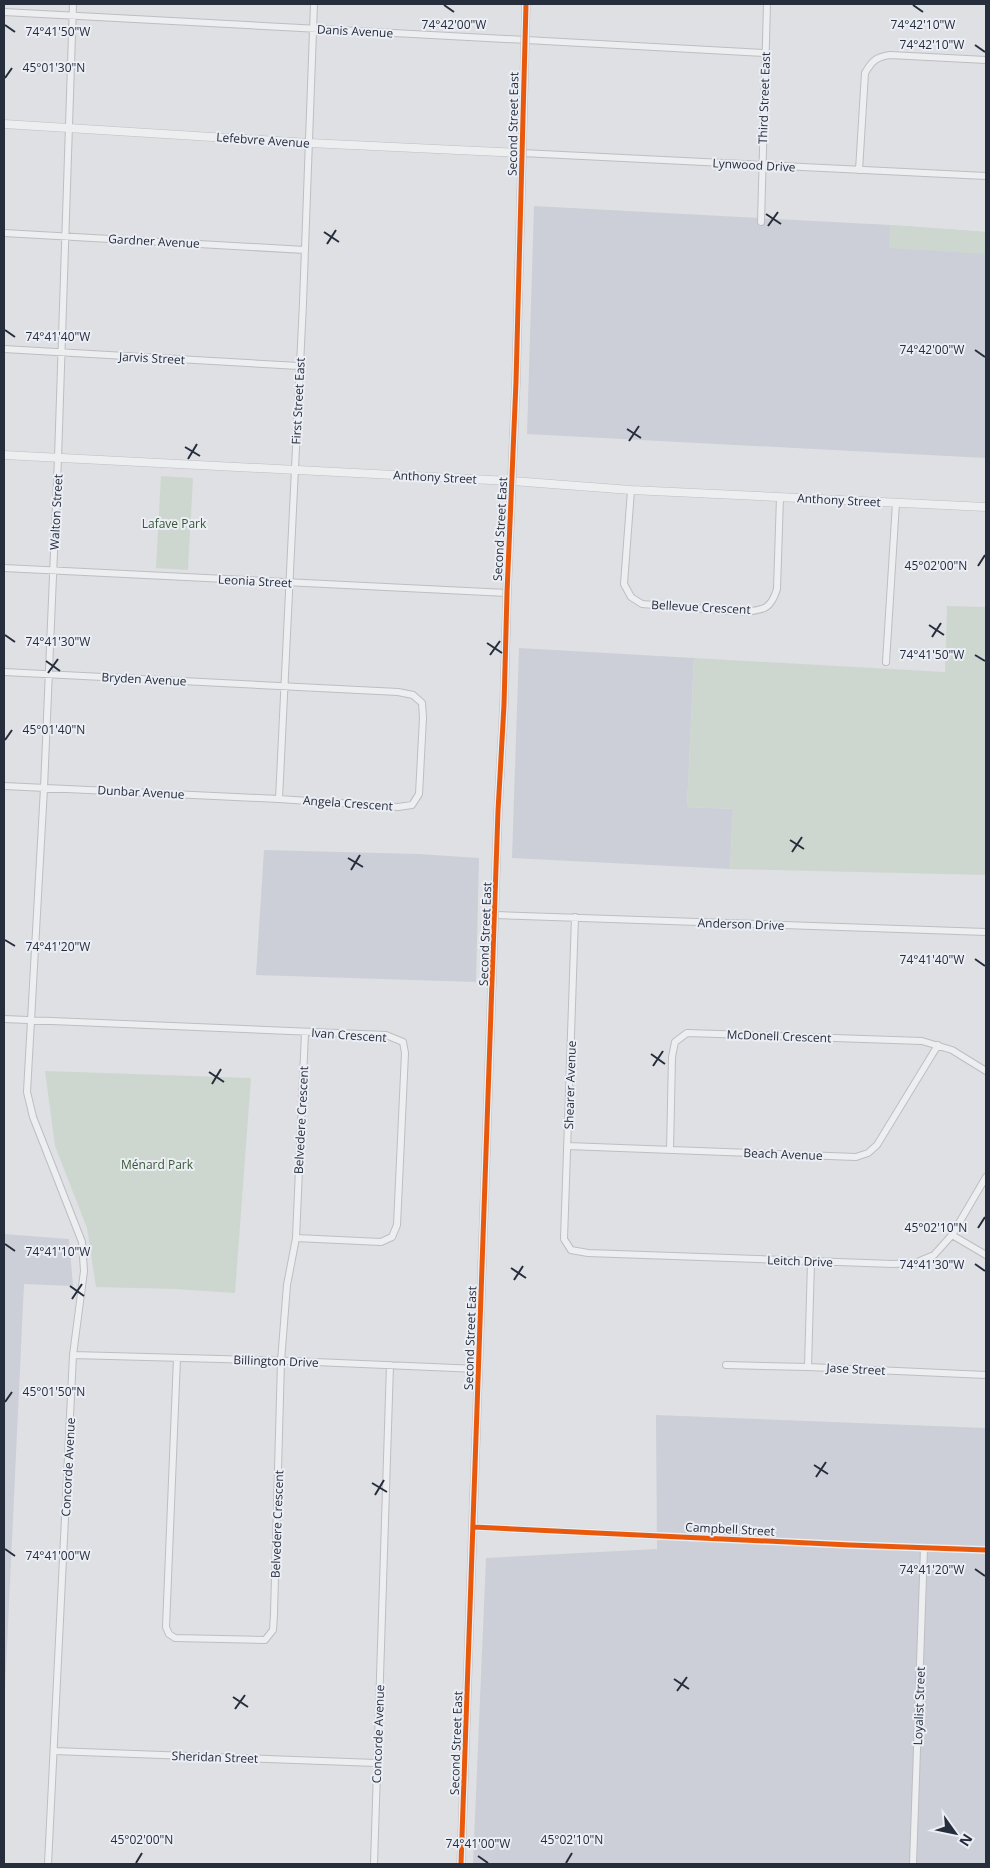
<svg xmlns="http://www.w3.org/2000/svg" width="990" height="1868" viewBox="0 0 990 1868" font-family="'Open Sans',sans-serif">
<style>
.built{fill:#cccfd7}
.green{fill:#ced7cf}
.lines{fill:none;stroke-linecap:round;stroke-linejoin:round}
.minor-casing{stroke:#bdbec2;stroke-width:8}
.tertiary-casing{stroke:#bdbec2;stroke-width:9}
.minor{stroke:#edeef0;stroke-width:6}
.tertiary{stroke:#edeef0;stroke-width:8}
.secondary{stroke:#bcbec3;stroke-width:9}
.cycleway-casing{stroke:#ebeef4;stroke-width:8}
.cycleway{stroke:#e8590c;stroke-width:5}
.ticks{fill:none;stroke:#262d3c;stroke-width:2}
.labels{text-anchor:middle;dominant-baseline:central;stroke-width:4;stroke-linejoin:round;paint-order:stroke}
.street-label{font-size:12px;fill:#262d3c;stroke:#ebeef4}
.park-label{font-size:12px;fill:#385734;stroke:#ebeef4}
.ticks-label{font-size:12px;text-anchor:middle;fill:#262d3c;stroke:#ebeef4;stroke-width:4;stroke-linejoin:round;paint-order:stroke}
</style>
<rect width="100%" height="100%" fill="#dee0e4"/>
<path class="built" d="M534,206L890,225L986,232V458L527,434Z
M519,648L694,658L687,807L733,809L730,869L512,858Z
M264,850L418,854L479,858L476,982L256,975Z
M4,1234L69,1239L73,1286L24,1284L4,1710Z
M656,1415L986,1428V1864H473L486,1558L657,1549Z"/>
<path class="green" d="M890,225L986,232V254L889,248Z
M161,476L193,478L188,570L156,568Z
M947,606L986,607V875L730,869L733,809L687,807L694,658L945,672Z
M45,1071L251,1078L235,1293L175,1289L96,1287L87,1228L55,1146Z"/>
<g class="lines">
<g class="minor-casing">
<path id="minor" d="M4,12L766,53
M522,153L986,176
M859,170L865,73C872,61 876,57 890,55L986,60
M761,222L767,4
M4,233L305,250
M4,349L299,366
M631,490L624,584L631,597L642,604L744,612C764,610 771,609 777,589L780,497
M4,568L507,593
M886,662L896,503
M4,672L398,692L413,695L422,703L423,718L419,794L412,805L398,807L279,799L4,786
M279,799L303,303L314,4
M496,915L986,932
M575,917L564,1239L571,1250L588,1253L893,1264L915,1263L934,1255L952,1235L986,1177
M4,1019L386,1035L403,1042L405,1053L397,1225L392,1237L381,1242L296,1238
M568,1146L856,1157L868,1153L877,1145L938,1045
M670,1150L672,1057L675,1042L687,1033L922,1041L952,1050L986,1071
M952,1235L986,1255
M73,1355L292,1361L478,1369
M177,1358L166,1627L169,1634L175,1638L265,1640L273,1630L274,1614L281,1361L287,1285L296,1238L305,1032
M726,1365L808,1367L986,1375
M808,1367L811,1262
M473,1527L850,1545L986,1550
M54,1751L376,1763
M48,1864L73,1355L84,1271L82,1242L33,1117L27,1092L44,788L58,458L73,4
M374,1864L390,1365
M913,1864L924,1548"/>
</g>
<g class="tertiary-casing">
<path id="tertiary" d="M4,124L309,143L522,153
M4,455L512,481L631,490L986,507"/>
</g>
<use href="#minor" class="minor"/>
<use href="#tertiary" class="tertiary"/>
<path class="secondary" d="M461,1864L498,811L504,705L507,593L516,382L526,4"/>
<g class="cycleway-casing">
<path id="cycleway" d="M473,1527L850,1545L986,1550
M461,1864L498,811L504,705L507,593L516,382L526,4"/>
</g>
<use href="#cycleway" class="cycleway"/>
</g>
<path class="ticks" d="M444,5L454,12M913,5L923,12M5,25L15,32M975,45L985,52M5,78L12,68M766,214L781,224M768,226L778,212M324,232L339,242M327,244L336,230M5,330L15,337M975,350L985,357M627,429L641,438M629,441L639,426M185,447L200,456M188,459L197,444M978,566L985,555M929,625L944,635M5,635L15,642M932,637L941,623M487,643L502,653M490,655L500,641M975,655L985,661M46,661L60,671M48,673L58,659M5,740L12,730M790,840L804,849M792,852L802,837M348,858L363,867M351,870L360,855M5,940L15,946M975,959L985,966M651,1054L665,1064M653,1066L663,1051M209,1072L224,1082M212,1084L221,1069M978,1228L985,1217M5,1244L15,1251M975,1264L985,1271M511,1268L526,1278M514,1280L523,1266M70,1286L84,1296M72,1299L82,1284M5,1402L12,1392M814,1465L828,1474M816,1477L826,1462M372,1483L387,1492M375,1495L384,1480M5,1549L15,1556M975,1569L985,1576M674,1679L689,1689M677,1691L687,1677M233,1697L248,1707M235,1709L245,1695M478,1856L488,1863M136,1863L142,1853M566,1863L572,1853"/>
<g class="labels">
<g class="street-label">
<text transform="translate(355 31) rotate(3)">Danis Avenue</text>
<text transform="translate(764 98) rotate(-88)">Third Street East</text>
<text transform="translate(513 124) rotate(-89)">Second Street East</text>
<text transform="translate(263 140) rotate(4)">Lefebvre Avenue</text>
<text transform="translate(754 165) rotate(3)">Lynwood Drive</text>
<text transform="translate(154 241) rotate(3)">Gardner Avenue</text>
<text transform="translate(152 358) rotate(3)">Jarvis Street</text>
<text transform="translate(298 401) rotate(-87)">First Street East</text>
<text transform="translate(435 477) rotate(3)">Anthony Street</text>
<text transform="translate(839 500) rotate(3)">Anthony Street</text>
<text transform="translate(56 512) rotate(-87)">Walton Street</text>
<text transform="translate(500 529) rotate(-87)">Second Street East</text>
<text transform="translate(255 581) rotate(3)">Leonia Street</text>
<text transform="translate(701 607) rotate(3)">Bellevue Crescent</text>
<text transform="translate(144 679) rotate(3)">Bryden Avenue</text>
<text transform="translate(141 792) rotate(3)">Dunbar Avenue</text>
<text transform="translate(348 803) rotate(4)">Angela Crescent</text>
<text transform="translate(741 924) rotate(2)">Anderson Drive</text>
<text transform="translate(485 934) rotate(-88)">Second Street East</text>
<text transform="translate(349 1035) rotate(4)">Ivan Crescent</text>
<text transform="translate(779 1036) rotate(2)">McDonell Crescent</text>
<text transform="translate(570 1085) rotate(-88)">Shearer Avenue</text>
<text transform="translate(301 1120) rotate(-87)">Belvedere Crescent</text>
<text transform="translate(783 1154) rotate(2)">Beach Avenue</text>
<text transform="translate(800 1261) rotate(2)">Leitch Drive</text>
<text transform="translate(470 1338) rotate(-88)">Second Street East</text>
<text transform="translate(276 1361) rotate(2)">Billington Drive</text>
<text transform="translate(856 1369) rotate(3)">Jase Street</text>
<text transform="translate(68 1467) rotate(-87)">Concorde Avenue</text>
<text transform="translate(277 1524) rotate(-88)">Belvedere Crescent</text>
<text transform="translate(730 1529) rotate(3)">Campbell Street</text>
<text transform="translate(919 1706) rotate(-88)">Loyalist Street</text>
<text transform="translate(378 1734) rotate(-88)">Concorde Avenue</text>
<text transform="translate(456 1743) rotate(-88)">Second Street East</text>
<text transform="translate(215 1757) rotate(2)">Sheridan Street</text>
</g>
<g class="park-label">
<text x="174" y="523">Lafave Park</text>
<text x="157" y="1164">Ménard Park</text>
</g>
</g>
<g class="ticks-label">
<text x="454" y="29">74°42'00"W</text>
<text x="923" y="29">74°42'10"W</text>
<text x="58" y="36">74°41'50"W</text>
<text x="932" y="49">74°42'10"W</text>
<text x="54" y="72">45°01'30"N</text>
<text x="58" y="341">74°41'40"W</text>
<text x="932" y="354">74°42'00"W</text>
<text x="936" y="570">45°02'00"N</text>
<text x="58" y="646">74°41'30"W</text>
<text x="932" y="659">74°41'50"W</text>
<text x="54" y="734">45°01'40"N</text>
<text x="58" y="951">74°41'20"W</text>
<text x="932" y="964">74°41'40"W</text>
<text x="936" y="1232">45°02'10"N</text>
<text x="58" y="1256">74°41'10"W</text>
<text x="932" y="1269">74°41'30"W</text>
<text x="54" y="1396">45°01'50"N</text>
<text x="58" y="1560">74°41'00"W</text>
<text x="932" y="1574">74°41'20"W</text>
<text x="142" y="1844">45°02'00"N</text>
<text x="572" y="1844">45°02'10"N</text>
<text x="478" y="1848">74°41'00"W</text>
</g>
<rect width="990" height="1868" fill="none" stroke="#262d3c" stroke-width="10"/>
<g transform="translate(955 1833) rotate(123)" stroke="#ebeef4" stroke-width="4" paint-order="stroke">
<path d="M0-4L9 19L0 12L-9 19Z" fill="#262d3c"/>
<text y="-8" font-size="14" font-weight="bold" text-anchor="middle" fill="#262d3c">N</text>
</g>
</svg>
